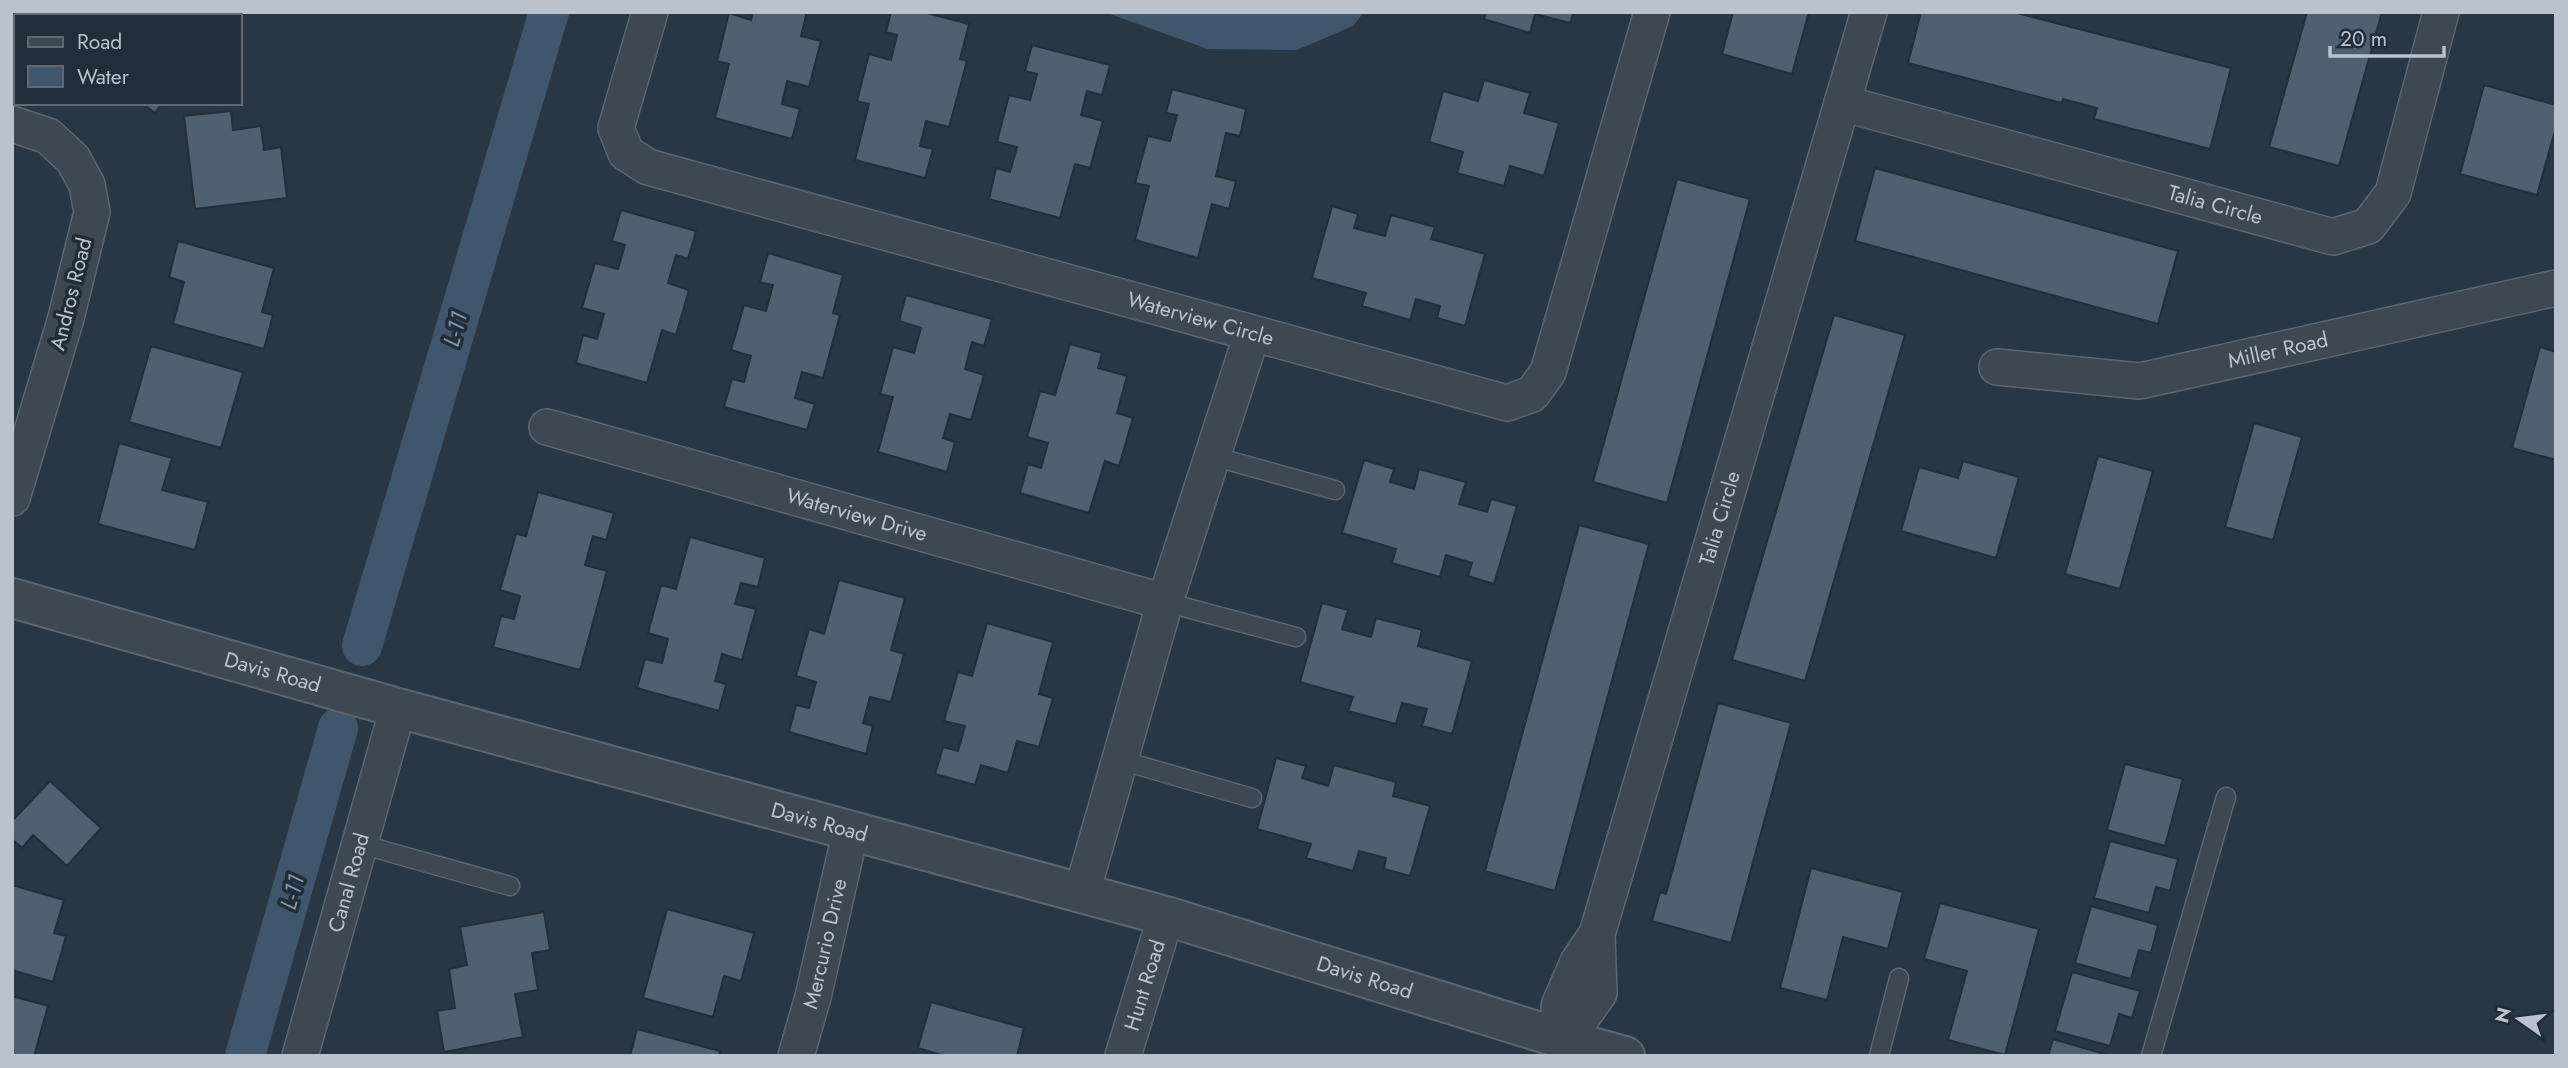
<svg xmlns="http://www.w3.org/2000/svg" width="2568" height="1068" viewBox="0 0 2568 1068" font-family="Jost,sans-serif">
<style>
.water{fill:#3f566c}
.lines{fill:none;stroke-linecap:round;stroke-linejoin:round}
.canal{stroke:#3f566c;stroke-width:40}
.building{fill:#51606e;stroke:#232f3a;stroke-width:2}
.service-casing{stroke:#5b6670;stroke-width:21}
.minor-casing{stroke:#5b6670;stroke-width:38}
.tertiary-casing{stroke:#5b6670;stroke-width:42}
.service{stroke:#3d4853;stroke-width:18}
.minor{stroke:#3d4853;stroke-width:35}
.tertiary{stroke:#3d4853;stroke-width:38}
.labels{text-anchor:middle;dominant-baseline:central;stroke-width:7;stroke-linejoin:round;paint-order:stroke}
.street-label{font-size:21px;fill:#bac3cd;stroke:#212d38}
.water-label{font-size:23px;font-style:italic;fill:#7b96ae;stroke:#212d38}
</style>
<rect width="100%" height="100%" fill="#283743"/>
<path class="water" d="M1104,12H1364L1353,26L1297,50L1208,49Z"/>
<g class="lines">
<path class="canal" d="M362,646L549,12
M245,1056L338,728"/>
</g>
<path class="building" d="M12,12H63L62,16H25Z
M112,12H182L187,16H109Z
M753,12H807L801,36L821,41L809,87L787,81L782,104L800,109L792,139L715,118L729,64L717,61L729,13L751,20Z
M891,12H923L969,24L960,59L967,61L949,127L926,121L920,146L933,149L925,178L855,160L869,104L857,101L869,54L891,60L897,35L886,32Z
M1486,12H1574L1570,23L1535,14L1530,33L1484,19Z
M1733,12H1809L1792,74L1722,54Z
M1921,12H2013L2231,68L2210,149L2094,119L2097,108L2063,99L2062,103L1908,63Z
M2307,12H2382L2339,166L2269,147Z
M1032,45L1110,65L1102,95L1087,91L1081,115L1103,121L1090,168L1075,164L1060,218L989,199L996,168L1010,172L1017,147L997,142L1009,95L1030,100L1037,74L1025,71Z
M1484,80L1530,93L1524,113L1559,123L1544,176L1510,166L1504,186L1457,173L1463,152L1429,142L1443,91L1478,101Z
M2484,85L2556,105V127L2537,195L2460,174Z
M1172,89L1246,109L1240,136L1226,133L1216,176L1236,181L1229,209L1212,204L1198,258L1135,240L1149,186L1135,183L1148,136L1170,141L1177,115L1166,113Z
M142,103H162L155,113Z
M231,111L233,130L261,126L264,150L281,147L287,198L195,209L184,116Z
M1875,168L2178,251L2158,324L1855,241Z
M1677,179L1750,199L1667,503L1593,482Z
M1332,206L1358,214L1354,228L1385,236L1391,215L1435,227L1431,239L1485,254L1465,326L1437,318L1440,306L1416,299L1410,320L1362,306L1366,293L1312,278Z
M621,210L696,231L688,259L676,255L668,283L689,290L676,335L662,330L647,383L576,363L583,335L597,339L604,314L582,308L595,263L618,269L625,245L612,241Z
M178,241L274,268L262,312L273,315L264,349L173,324L184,282L169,277Z
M768,253L843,275L833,313L840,315L823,378L802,372L795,398L815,404L807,430L724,407L732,379L744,382L751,356L731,350L744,305L766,311L773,285L760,282Z
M906,295L992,319L984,346L972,342L965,369L984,375L971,420L950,414L943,438L955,442L947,472L878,452L893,397L880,394L893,347L914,353L921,328L899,321Z
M1834,315L1905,335L1805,681L1732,660Z
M1070,344L1102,353L1098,368L1127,376L1117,413L1133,418L1119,466L1105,461L1089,513L1020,493L1028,464L1041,468L1048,443L1027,437L1040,391L1055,395Z
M151,346L243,372L221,448L129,422Z
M2540,347L2556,352V460L2512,448Z
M2254,423L2302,437L2273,540L2225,527Z
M119,443L172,458L162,490L208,502L195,550L98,524Z
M2098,456L2153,471L2120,589L2065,574Z
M1364,460L1394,469L1390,482L1414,489L1419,469L1466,482L1459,504L1487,512L1491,499L1517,506L1494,584L1468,576L1472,563L1446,555L1440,577L1392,563L1396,549L1342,533Z
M1963,461L2019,477L1996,558L1901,531L1919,467L1958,478Z
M538,492L614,513L606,540L593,536L585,565L607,571L580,670L493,647L501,616L514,619L520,596L500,590L516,534L526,536Z
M1579,525L1649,544L1555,891L1485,871Z
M690,537L765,558L758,587L741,583L735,604L756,609L742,660L722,654L715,681L726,684L719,711L637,688L645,659L662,663L668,639L648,633L661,585L676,589Z
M839,580L905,598L891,650L904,654L891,702L870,697L863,723L873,726L866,754L789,732L796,705L809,708L816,682L796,676L809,629L824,634Z
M1322,603L1348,610L1342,629L1371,637L1376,618L1422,630L1418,646L1472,661L1452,734L1422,726L1427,709L1402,703L1396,724L1348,711L1353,697L1300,682Z
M987,623L1053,642L1039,694L1053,698L1039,747L1017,741L1008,773L981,765L975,785L935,774L943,747L958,751L965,726L944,721L958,672L972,676Z
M1718,703L1791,723L1731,943L1652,921L1660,892L1666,894Z
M1276,758L1306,766L1302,778L1328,786L1334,765L1396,782L1393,796L1430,806L1410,876L1384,869L1386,858L1359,851L1353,871L1306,858L1311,844L1257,829Z
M2125,764L2183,779L2165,846L2107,830Z
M50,781L101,828L67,866L33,835L22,848L12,839V821Z
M2110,841L2178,859L2170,891L2156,887L2149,913L2094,898Z
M1811,868L1903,892L1888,949L1843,937L1827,1000L1780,988Z
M12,885L64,900L54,933L66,936L53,982L12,970Z
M1940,903L2039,929L2005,1055L1948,1040L1967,971L1924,959Z
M2091,906L2158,925L2151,953L2139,950L2131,979L2075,963Z
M667,909L754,933L741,981L724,976L713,1017L643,998Z
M544,912L550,950L532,953L538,990L515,994L523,1037L444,1052L437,1011L455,1008L449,969L467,965L460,927Z
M2072,972L2140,991L2132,1018L2119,1014L2110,1046L2055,1031Z
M12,996L48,1006L34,1056H12Z
M931,1002L1024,1028L1017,1056H945L918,1048Z
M637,1029L720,1051L719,1056H630Z
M2053,1039L2108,1055V1056H2048Z"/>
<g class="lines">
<g class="service-casing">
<path id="service" d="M1212,456L1335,490
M1165,602L1296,637
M1120,760L1252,798
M360,844L510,886
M1879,1056L1899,978
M2151,1056L2226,797"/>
</g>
<g class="minor-casing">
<g id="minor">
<path id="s1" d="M650,12L616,128L626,153L648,167L1507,403L1532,394L1548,372L1652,12"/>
<path id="s2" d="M1842,103L2333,237L2368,226L2393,193L2441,12"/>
<path d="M12,124L48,136L73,159L87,185L92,212L66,318L12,498"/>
<path id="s3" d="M1997,367L2140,381L2556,288"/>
<path id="s4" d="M547,427L1165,602"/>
<path d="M1082,892L1165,602L1252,334"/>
<path id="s5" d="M1566,1040L1599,993L1597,934L1869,12"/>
<path d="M1566,1040L1559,1006L1578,962L1597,934"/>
<path id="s6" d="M300,1056L398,708"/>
<path id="s7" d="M796,1056L813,997L851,830"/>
<path id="s8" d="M1123,1056L1166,916"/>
</g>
</g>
<g class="tertiary-casing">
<g id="tertiary">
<path id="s9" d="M12,598L398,708L1166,916L1566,1040L1625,1056"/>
</g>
</g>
<use href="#service" class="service"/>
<use href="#minor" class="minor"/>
<use href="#tertiary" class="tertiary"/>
</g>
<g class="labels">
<g class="street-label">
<text stroke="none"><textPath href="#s2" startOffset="387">Talia Circle</textPath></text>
<text transform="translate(71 294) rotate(-76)">Andros Road</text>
<text stroke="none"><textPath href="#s1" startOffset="747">Waterview Circle</textPath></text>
<text stroke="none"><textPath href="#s3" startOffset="285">Miller Road</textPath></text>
<text stroke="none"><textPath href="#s4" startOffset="322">Waterview Drive</textPath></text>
<text stroke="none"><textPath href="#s5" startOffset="550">Talia Circle</textPath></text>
<text stroke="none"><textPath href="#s9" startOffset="271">Davis Road</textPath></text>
<text stroke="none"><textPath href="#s9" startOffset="838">Davis Road</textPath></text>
<text stroke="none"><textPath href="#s6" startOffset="180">Canal Road</textPath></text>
<text stroke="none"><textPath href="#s7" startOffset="116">Mercurio Drive</textPath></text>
<text stroke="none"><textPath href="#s9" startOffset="1405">Davis Road</textPath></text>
<text stroke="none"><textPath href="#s8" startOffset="74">Hunt Road</textPath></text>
</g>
<g class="water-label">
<text transform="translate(455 329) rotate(-74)">L-11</text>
<text transform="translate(292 892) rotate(-74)">L-11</text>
</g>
</g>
<rect width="2568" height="1068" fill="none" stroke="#bac3cd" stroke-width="28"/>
<rect x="14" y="14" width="228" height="91" fill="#212d38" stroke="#5e6974" stroke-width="2"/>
<rect x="28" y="37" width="35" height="10" fill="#3d4853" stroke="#5e6974" stroke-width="2"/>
<text x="77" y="49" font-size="21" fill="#bac3cd">Road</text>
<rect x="28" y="66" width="35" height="21" fill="#3f566c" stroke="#5e6974" stroke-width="2"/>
<text x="77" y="84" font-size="21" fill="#bac3cd">Water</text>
<g transform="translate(2519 1019) rotate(284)" stroke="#212d38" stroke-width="5" paint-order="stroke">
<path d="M0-5L12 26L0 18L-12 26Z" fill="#bac3cd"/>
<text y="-10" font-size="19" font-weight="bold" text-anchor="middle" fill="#bac3cd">N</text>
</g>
<path d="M2330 46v10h114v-10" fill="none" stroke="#bac3cd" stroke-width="3.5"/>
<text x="2340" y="46" font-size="21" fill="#bac3cd" stroke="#212d38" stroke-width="5" paint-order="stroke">20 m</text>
</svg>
